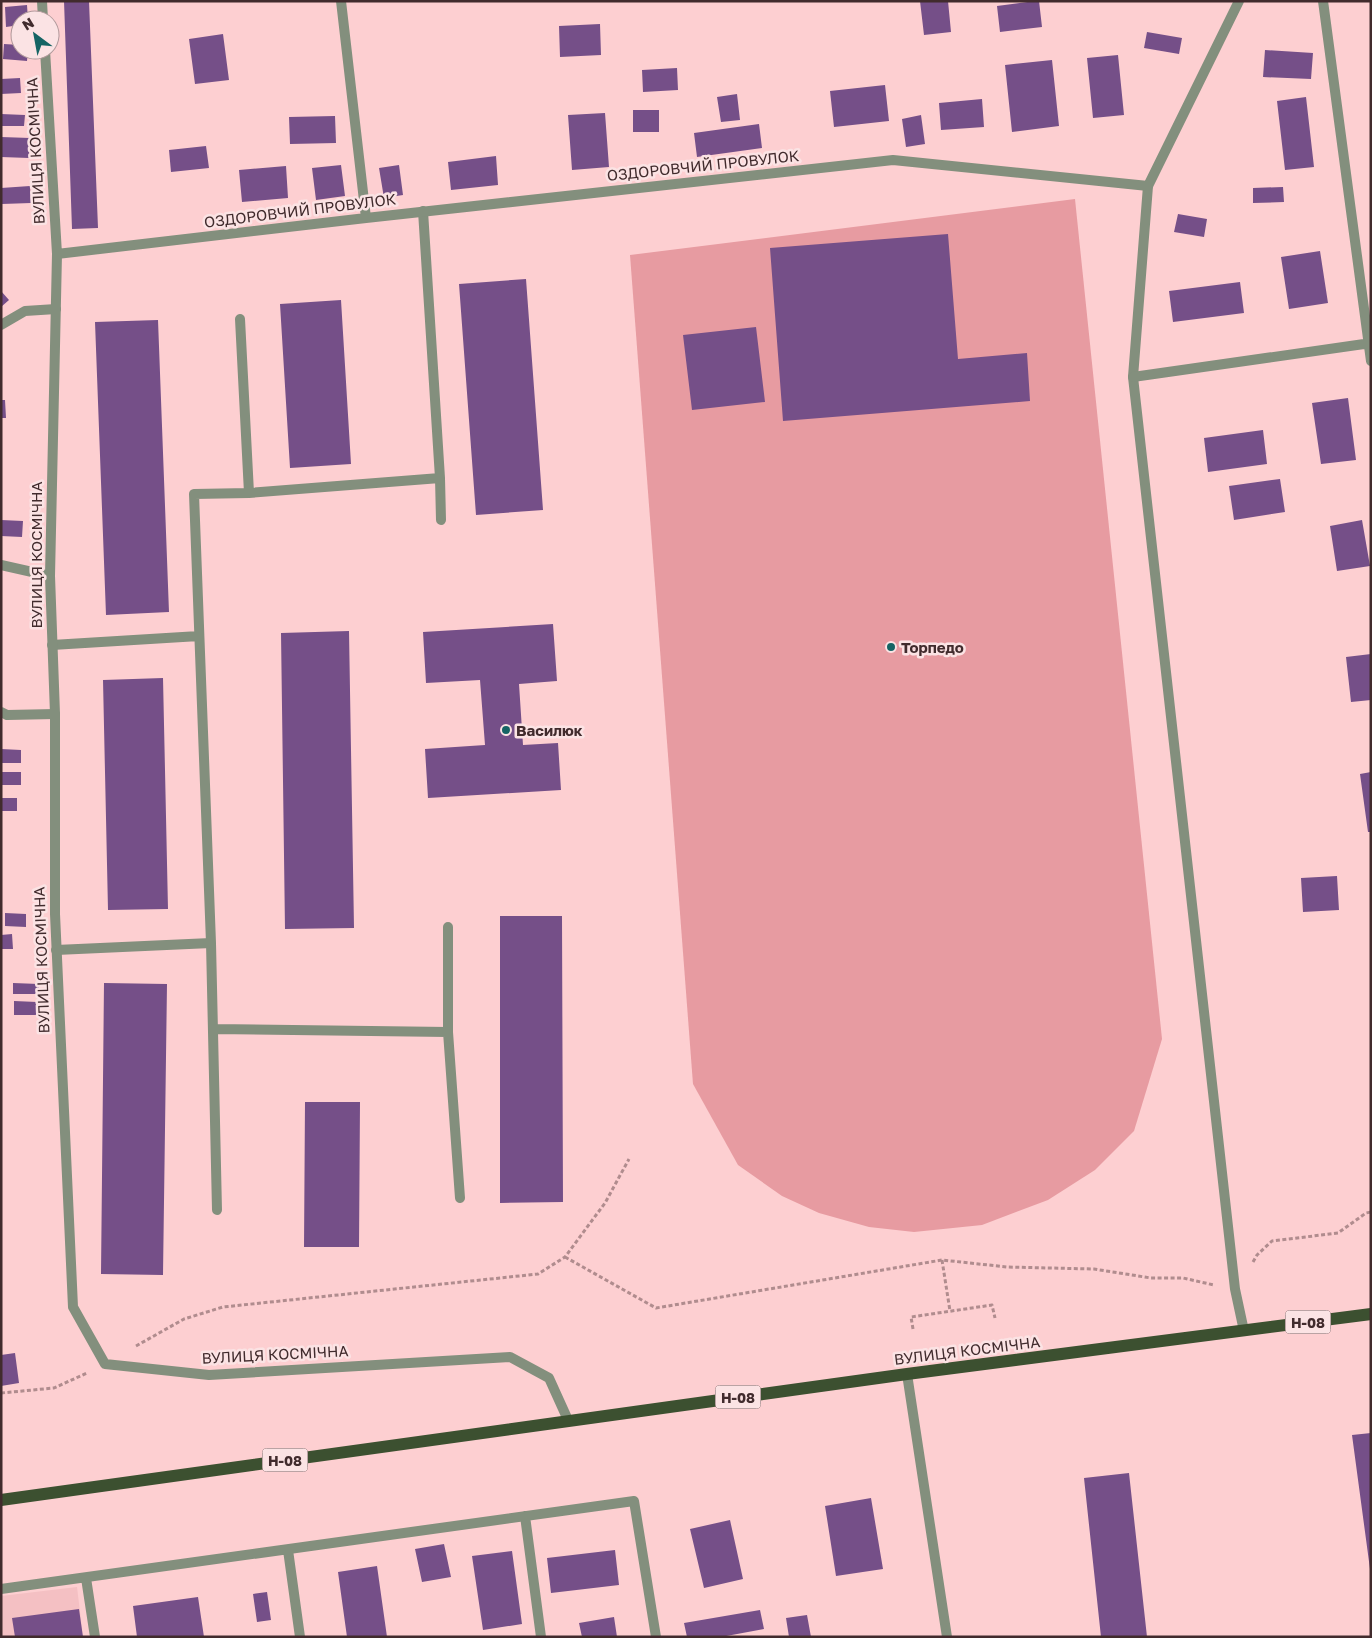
<svg xmlns="http://www.w3.org/2000/svg" width="1372" height="1638" viewBox="0 0 1372 1638" font-family="'Golos Text',sans-serif">
<style>
.built{fill:#f4c0c3}
.green{fill:#e79ba1}
.building{fill:#754f88}
.lines{fill:none;stroke-linecap:round;stroke-linejoin:round}
.path{stroke:#b08c8e;stroke-width:3;stroke-dasharray:4 2.5;stroke-linecap:butt}
.service{stroke:#838f7d;stroke-width:10}
.minor{stroke:#838f7d;stroke-width:10}
.tertiary{stroke:#838f7d;stroke-width:10}
.primary{stroke:#3c5030;stroke-width:12}
.poi-dot{fill:#156464;stroke:#fbe3e4;stroke-width:2}
.labels{text-anchor:middle;dominant-baseline:central;stroke-width:5;stroke-linejoin:round;paint-order:stroke}
.shield{fill:#fbe3e4;stroke:#796264;stroke-width:1}
.shield-label{font-size:14px;font-weight:bold;fill:#412b2d}
.street-label{font-size:15px;fill:#412b2d;stroke:#fbe3e4}
.poi-label{font-size:15px;font-weight:bold;fill:#412b2d;stroke:#fbe3e4;text-anchor:start}
</style>
<rect width="100%" height="100%" fill="#fdcfd1"/>
<path class="built" d="M77,1587L83,1637H1V1596Z"/>
<path class="green" d="M1075,199L1162,1039L1134,1131L1095,1170L1048,1200L982,1225L914,1232L869,1227L819,1213L782,1196L738,1165L693,1084L630,255Z"/>
<path class="building" d="M64,1H89L98,228L72,229Z
M920,1H948L951,32L924,35Z
M1035,1H1039L1042,27L1000,32L997,6Z
M27,5L28,20H20V25L6,27L5,7Z
M600,24L601,55L560,57L559,26Z
M1147,32L1182,38L1179,54L1144,48Z
M223,34L229,80L195,84L189,39Z
M4,44L20,45V50H28L27,61L3,59Z
M1265,50L1313,53L1311,79L1263,77Z
M1118,55L1124,115L1093,118L1087,58Z
M1052,60L1059,126L1012,132L1005,65Z
M677,68L678,90L643,92L642,70Z
M20,78L21,93L1,94V79Z
M885,85L889,121L834,127L830,91Z
M737,94L740,120L721,122L717,97Z
M1306,97L1314,167L1285,170L1277,101Z
M982,99L984,127L941,130L939,103Z
M633,110H659V132H633Z
M605,113L609,167L572,170L568,115Z
M1,114L25,115L24,126H1Z
M921,115L925,144L906,147L902,119Z
M335,116L336,143L290,144L289,117Z
M759,124L762,148L697,157L694,133Z
M1,137L30,138L29,158L1,157Z
M206,146L209,168L171,172L169,150Z
M496,156L498,185L451,190L448,162Z
M341,165L345,196L316,200L312,168Z
M399,165L403,195L384,198L379,168Z
M286,166L288,198L242,202L239,170Z
M30,186L31,203L2,204L1,188Z
M1283,187L1284,202L1253,203V188Z
M1178,214L1207,219L1204,237L1174,232Z
M948,234L958,359L1027,353L1030,401L783,421L770,248Z
M1320,251L1328,303L1289,309L1281,257Z
M526,279L543,510L476,515L459,284Z
M1240,282L1244,313L1173,322L1169,291Z
M1,291L9,300L1,307Z
M341,300L351,464L290,468L280,304Z
M158,320L169,612L106,615L95,322Z
M756,327L765,402L692,410L683,335Z
M1348,398L1356,460L1321,464L1312,403Z
M1,400H5L6,418H1Z
M1263,430L1267,464L1208,472L1204,438Z
M1280,479L1285,512L1234,520L1229,486Z
M1,520L23,521L22,537L1,536Z
M1362,520L1370,566L1337,571L1330,526Z
M553,624L557,681L519,684L523,745L558,743L561,790L428,798L425,749L485,745L480,680L426,683L423,632Z
M349,631L354,928L285,929L281,633Z
M1371,654V700L1351,702L1346,657Z
M163,678L168,909L108,910L103,680Z
M1,749L21,750V763H1Z
M1,772H21V785H1Z
M1371,772V832H1368L1360,774Z
M1,798H17V811H1Z
M1337,876L1339,910L1303,912L1301,878Z
M5,913L26,914V927L5,926Z
M500,916H562L563,1202L500,1203Z
M12,934L13,949H1V935Z
M13,983L39,984V994H13Z
M104,983L167,984L163,1275L101,1274Z
M14,1001L37,1002V1015H14Z
M305,1102H360L359,1247H304Z
M15,1353L19,1383L1,1386V1355Z
M1371,1433V1569H1370L1352,1435Z
M1129,1473L1147,1637H1101L1084,1478Z
M871,1498L883,1569L836,1576L825,1506Z
M730,1520L743,1579L704,1588L690,1529Z
M444,1544L451,1577L422,1582L415,1549Z
M615,1550L619,1585L551,1593L547,1558Z
M512,1551L522,1624L483,1630L472,1556Z
M377,1566L387,1637H347L338,1572Z
M267,1592L271,1620L257,1622L253,1594Z
M198,1597L204,1637H137L133,1606Z
M79,1609L83,1637H15L12,1618Z
M760,1610L764,1629L721,1637H687L684,1623Z
M807,1615L811,1637H789L786,1618Z
M614,1617L617,1637H582L579,1623Z"/>
<g class="lines">
<path class="path" d="M565,1257L656,1308L942,1260L1007,1267L1094,1269L1151,1278H1183L1214,1285
M942,1260L950,1311
M1253,1262L1257,1255L1272,1241L1338,1233L1366,1213L1371,1212
M913,1329L911,1317L992,1305L995,1318
M136,1346L184,1319L223,1307L538,1274L565,1257L605,1203L629,1159
M1,1393L54,1388L87,1373"/>
<path class="service" d="M1148,186L1133,377L1235,1289L1244,1331
M423,211L440,478L441,520
M1,325L25,311L56,309
M249,493L440,478
M1,565L50,576
M52,645L199,636
M1,712L7,715L55,714
M448,927V1032L460,1198
M56,950L211,943
M213,1029L448,1032
M217,1210L211,943L194,494L249,493L240,319
M525,1516L541,1637
M288,1550L300,1637
M86,1578L95,1637
M1,1589L634,1501L656,1637"/>
<path class="minor" d="M42,1L43,20
M341,1L366,218
M1323,1L1371,361
M45,50L57,254L50,576L55,714V914L73,1307L105,1364L209,1375L510,1357L549,1378L568,1420
M57,254L366,218L893,160L1148,186L1239,1
M1133,377L1371,343"/>
<path class="tertiary" d="M907,1374L947,1637"/>
<path class="primary" d="M1,1500L907,1374L1371,1314"/>
</g>
<g class="poi-dot">
<circle cx="891" cy="647" r="5"/>
<circle cx="506" cy="730" r="5"/>
</g>
<g class="labels">
<g class="shield">
<rect x="1285.5" y="1310.5" width="45" height="23" rx="4"/>
<rect x="715.5" y="1385.5" width="45" height="23" rx="4"/>
<rect x="262.5" y="1448.5" width="45" height="23" rx="4"/>
</g>
<g class="shield-label">
<text x="1308" y="1322">Н-08</text>
<text x="738" y="1397">Н-08</text>
<text x="285" y="1460">Н-08</text>
</g>
<g class="street-label">
<text transform="translate(35 151) rotate(-93)">ВУЛИЦЯ КОСМІЧНА</text>
<text transform="translate(703 165) rotate(-6)">ОЗДОРОВЧИЙ ПРОВУЛОК</text>
<text transform="translate(300 210) rotate(-7)">ОЗДОРОВЧИЙ ПРОВУЛОК</text>
<text transform="translate(36 555) rotate(-90)">ВУЛИЦЯ КОСМІЧНА</text>
<text transform="translate(41 960) rotate(-92)">ВУЛИЦЯ КОСМІЧНА</text>
<text transform="translate(967 1350) rotate(-7)">ВУЛИЦЯ КОСМІЧНА</text>
<text transform="translate(275 1354) rotate(-3)">ВУЛИЦЯ КОСМІЧНА</text>
</g>
<g class="poi-label">
<text x="901" y="647">Торпедо</text>
<text x="516" y="730">Василюк</text>
</g>
</g>
<rect width="1372" height="1638" fill="none" stroke="#412b2d" stroke-width="5"/>
<g transform="translate(35 35) rotate(328)"><circle r="24" fill="#fbe3e4" stroke="#b1999b"/>
<path d="M0-4L9 19L0 12L-9 19Z" fill="#156464"/>
<text y="-8" font-size="14" font-weight="bold" text-anchor="middle" fill="#412b2d">N</text>
</g>
</svg>
